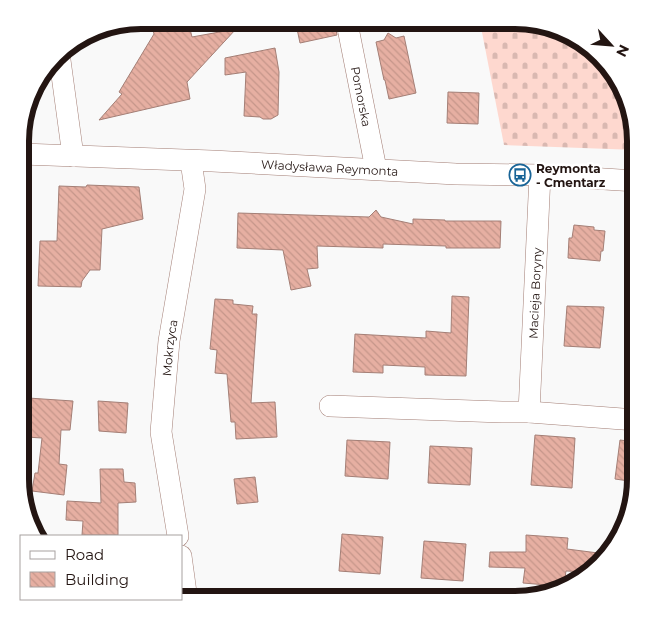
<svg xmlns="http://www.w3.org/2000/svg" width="656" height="620" viewBox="0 0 656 620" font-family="Montserrat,sans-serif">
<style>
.cemetery{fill:url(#cemetery-stones)}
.building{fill:url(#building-back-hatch);stroke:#a47f76}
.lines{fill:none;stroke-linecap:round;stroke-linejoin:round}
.minor-casing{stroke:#a37e75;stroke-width:22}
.minor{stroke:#fff;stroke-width:21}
.labels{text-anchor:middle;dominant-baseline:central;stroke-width:5;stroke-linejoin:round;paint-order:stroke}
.street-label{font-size:12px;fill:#231512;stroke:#fff}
.poi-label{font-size:12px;font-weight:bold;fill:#231512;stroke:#fff;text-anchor:start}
.rim{fill:none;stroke:#231512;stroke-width:6}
</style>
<defs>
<pattern id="cemetery-stones" width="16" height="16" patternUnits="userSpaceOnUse" patternTransform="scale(1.25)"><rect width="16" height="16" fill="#fed8cf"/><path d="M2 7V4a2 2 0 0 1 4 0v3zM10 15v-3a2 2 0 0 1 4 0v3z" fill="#d9b8b1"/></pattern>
<pattern id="building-back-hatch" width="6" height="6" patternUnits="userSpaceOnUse" patternTransform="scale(1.25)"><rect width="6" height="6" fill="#e6afa2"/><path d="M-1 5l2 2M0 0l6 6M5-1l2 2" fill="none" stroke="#c5968a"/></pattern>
</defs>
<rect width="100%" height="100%" fill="#f9f9f9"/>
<path class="cemetery" d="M530,21L575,36L611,67L636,134V150L504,145L480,22Z"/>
<path class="building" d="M296,24H335L337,35L300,43Z
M189,25L192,37L236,29L187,82L190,99L99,120L122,94L119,92L154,34L152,26Z
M388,33L396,38L404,36L416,93L389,99L385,80H384L376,42L384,40Z
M275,48L279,72L278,115L271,119H263L260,117L244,116L246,72L225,75V58Z
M448,92L479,93L478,124L447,123Z
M87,185L139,187L143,219L102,229L100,270H90L82,281L81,287L38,286L40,241H57L59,186L86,187Z
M376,210L381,217L413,224V219L445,220V221H501L500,248H446V246L383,244V248L317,246L318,268L307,269L311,286L291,290L283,250L237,248L238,213L369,217Z
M574,225L594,227V230L605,231L603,251H601L600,261L568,258L569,238H572Z
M452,296L469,297L466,376L425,375V367L383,365V373L353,372L355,334L426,338V331L451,333Z
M215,299L233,300V304L253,306L252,314H257L251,403L275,402L277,437L236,439L235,422H231L227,374L215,373L217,350L210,349Z
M567,306L604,307L600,348L564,346Z
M28,398L73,401L70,430H61L59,464L67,465L64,495L32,491L35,473H38L42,438L26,437Z
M98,401L128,403L126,433L99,431Z
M535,435L575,438L572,488L531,485Z
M347,440L390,442L388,479L345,476Z
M620,440L636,442V482L615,479Z
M430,446L472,448L470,485L428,483Z
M100,469H123L124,482L135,483L136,502L118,503V535H82L83,521L66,520L67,501L101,503Z
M255,477L258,502L237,504L234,479Z
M342,534L383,537L380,574L339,571Z
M526,535L568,538L567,549L606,554L591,572L566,571L564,584L559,586L523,583L525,568L489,567L490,552H526Z
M424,541L466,544L463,581L421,578Z"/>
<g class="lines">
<g class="minor-casing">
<g id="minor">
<path id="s1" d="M347,23L376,169"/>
<path d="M59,53L73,156"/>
<path id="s2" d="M22,154L212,161L456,174L540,175L636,181"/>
<path d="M330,406L502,412H529L636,420"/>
<path id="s3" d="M529,412L540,175"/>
<path id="s4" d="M178,536L161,432L169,341L195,189L191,161"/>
<path d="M181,556L187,600"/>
</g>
</g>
<use href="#minor" class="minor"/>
</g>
<defs>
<g id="bus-ring" transform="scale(1.125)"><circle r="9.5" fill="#fff" stroke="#186497" stroke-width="1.5"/><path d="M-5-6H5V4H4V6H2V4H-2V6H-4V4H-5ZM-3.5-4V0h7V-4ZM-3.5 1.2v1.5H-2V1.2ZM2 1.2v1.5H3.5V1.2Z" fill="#186497"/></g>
</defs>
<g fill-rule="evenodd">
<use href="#bus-ring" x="520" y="175"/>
</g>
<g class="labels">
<g class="street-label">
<text stroke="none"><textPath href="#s1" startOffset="75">Pomorska</textPath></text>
<text stroke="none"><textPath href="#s2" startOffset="308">Władysława Reymonta</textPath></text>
<text stroke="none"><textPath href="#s3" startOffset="119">Macieja Boryny</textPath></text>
<text stroke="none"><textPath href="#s4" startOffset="190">Mokrzyca</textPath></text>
</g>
<g class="poi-label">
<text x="536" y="168">Reymonta<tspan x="536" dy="14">- Cmentarz</tspan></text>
</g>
</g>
<path d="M0 0H656V620H0ZM141 29H515A112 112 0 0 1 627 141V479A112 112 0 0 1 515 591H141A112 112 0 0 1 29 479V141A112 112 0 0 1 141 29Z" fill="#fff" fill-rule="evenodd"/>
<path class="rim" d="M141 29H515A112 112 0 0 1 627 141V479A112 112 0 0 1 515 591H141A112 112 0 0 1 29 479V141A112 112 0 0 1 141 29Z"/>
<rect x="20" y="535" width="162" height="65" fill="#ffffff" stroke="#a7a1a0"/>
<rect x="30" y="551" width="25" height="8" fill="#ffffff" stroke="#a7a1a0"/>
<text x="65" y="560" font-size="15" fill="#231512">Road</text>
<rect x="30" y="572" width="25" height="15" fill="url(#building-back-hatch)" stroke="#a7a1a0"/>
<text x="65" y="585" font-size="15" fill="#231512">Building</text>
<g transform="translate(611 45) rotate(116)" stroke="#ffffff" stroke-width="4" paint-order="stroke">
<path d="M0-4L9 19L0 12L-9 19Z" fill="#231512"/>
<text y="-8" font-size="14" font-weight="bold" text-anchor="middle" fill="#231512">N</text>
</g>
</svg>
